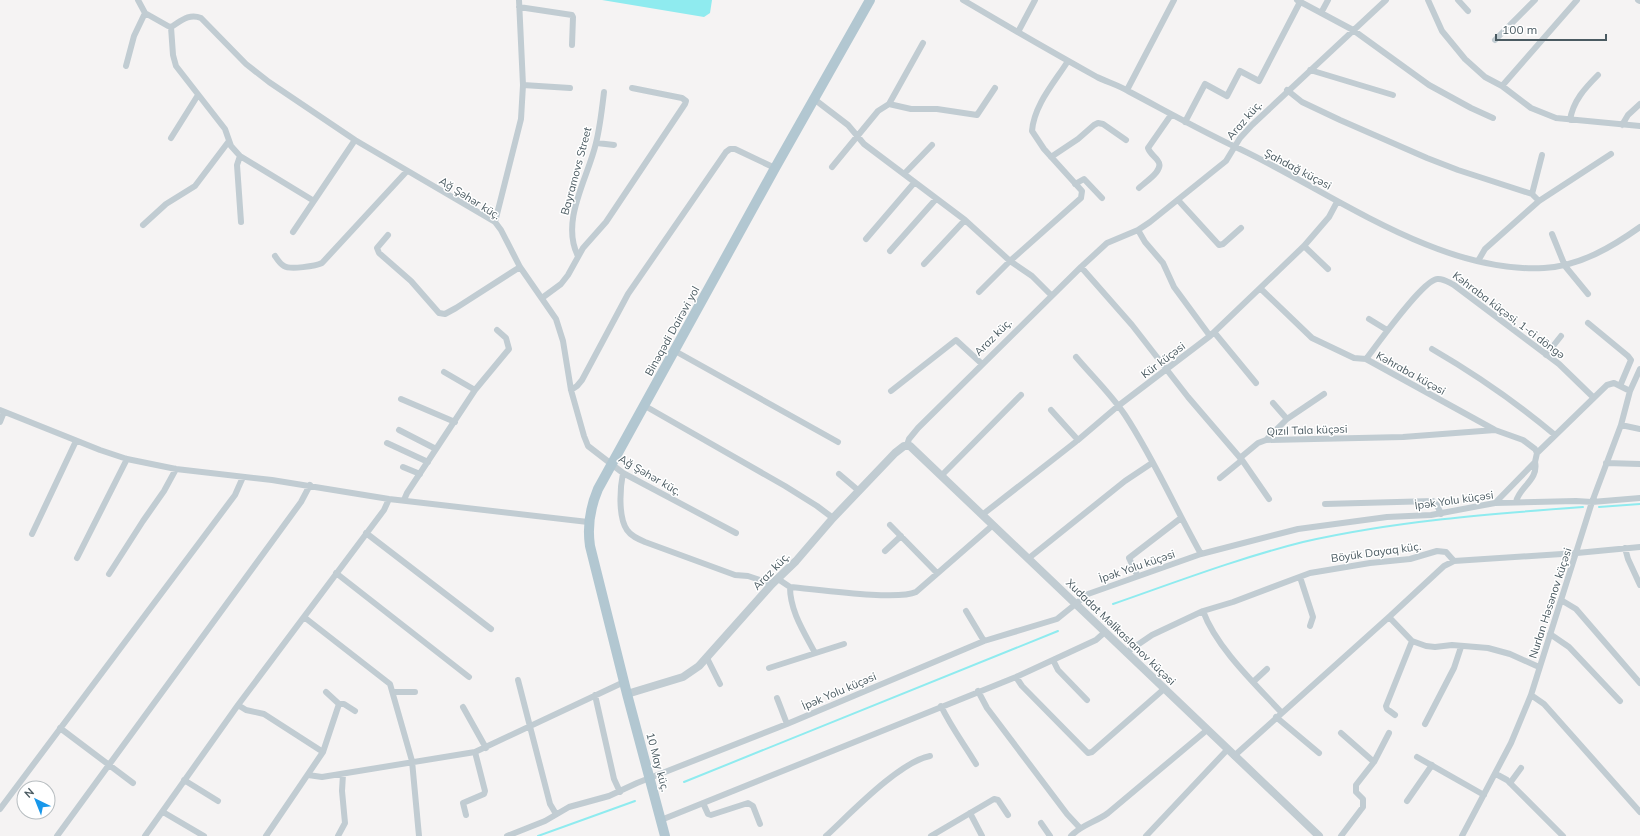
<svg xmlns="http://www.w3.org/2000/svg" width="1640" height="836" viewBox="0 0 1640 836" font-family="Mulish,sans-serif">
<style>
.water{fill:#8febef}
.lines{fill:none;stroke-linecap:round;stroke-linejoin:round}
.stream{stroke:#8febef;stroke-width:2}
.minor{stroke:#c1ccd2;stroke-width:6}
.tertiary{stroke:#c1ccd2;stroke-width:8}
.primary{stroke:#b2c7d1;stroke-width:10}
.labels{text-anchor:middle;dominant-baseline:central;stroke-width:3;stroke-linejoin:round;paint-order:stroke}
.street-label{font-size:11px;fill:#4a5a61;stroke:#fff}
</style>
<rect width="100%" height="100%" fill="#f5f3f3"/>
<path class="water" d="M602,0H712L710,13L704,17Z"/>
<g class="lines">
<path class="stream" d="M1599,507L1640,504
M1113,604C1176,582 1239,558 1303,542C1395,521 1489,514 1583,507
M684,782L1058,631
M538,836L635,801"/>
<path class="minor" d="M138,0L145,13L168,26L171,27C181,21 189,13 201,18L246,64L269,82L355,140L495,222L501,230L520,267L556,319L563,341L571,390L584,436L588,446L623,473L736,533
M963,0C1007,26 1052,52 1097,77C1107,82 1118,85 1128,91C1166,111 1203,132 1242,150C1332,193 1440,274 1544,268C1580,266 1612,247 1640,227
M1297,0L1353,30L1429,85L1471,108L1493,118
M1428,0L1442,31L1465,59L1485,77L1502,86L1531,108L1556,118L1640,126
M1458,0L1468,11
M1638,0L1640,1
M519,7L572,15L573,17L572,45
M1321,13L1328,0
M171,27L173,55L176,66L225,129L231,146L240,156L237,165L241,222
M1018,32L1035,0
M1495,40L1535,0
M126,66L134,36L145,13
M1310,70L1393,95
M523,85L570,88
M1502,86L1577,0
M1127,90L1174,0
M1287,90L1302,102L1340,120L1427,158L1458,170L1532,194L1539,201L1485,249L1478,261
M814,99L848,125L864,144L965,220L1010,261L1032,276L1051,295
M889,104L923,43
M1570,120C1573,101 1585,88 1598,75
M1185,122L1205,84L1227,96L1240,71L1259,81L1300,2
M1622,125L1628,115L1640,104
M171,138L198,95
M597,143L614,145
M240,156L314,201
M1051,157L1078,139L1094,125L1098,123L1103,124L1126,140
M832,167L878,111L889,104L911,109H937L977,115L995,88
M904,174L932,145
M1075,184L1084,179L1102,198
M1139,188C1145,182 1165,170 1158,161C1155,156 1150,154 1148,148L1171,115
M1532,194L1542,155
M1178,200L1219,245L1223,244L1241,228
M1539,201L1611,154
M495,222L521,119L523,85L519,0
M143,225L166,204L195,186L229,141
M1138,230L1145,242L1163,263L1174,287L1210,336
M293,232L355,140
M1552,234L1565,266L1588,294
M388,235L377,248L379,253L411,281L439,313L445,314L456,308L520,267
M866,239L914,183
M1304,246L1328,269
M890,251L936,199
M275,256C277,259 280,264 284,266C290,270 316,266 322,263L407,171
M578,256C560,221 588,178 596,143C600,127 602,109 604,92
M924,264L965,220
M1081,267L1132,325L1188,397L1242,460L1269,499
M1261,289L1312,338L1354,358L1366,359L1495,430L1523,440L1535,449L1537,453
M979,292L1010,261L1081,198L1082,191L1044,149L1032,131C1034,105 1054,83 1068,61
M542,298L561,284L568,275L583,248L606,222L685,104L686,101L682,98L632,88
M1369,319L1387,330
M1588,323L1628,356L1631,360L1620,386
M1214,332L1256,383
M1432,349C1475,374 1517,403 1555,435
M675,351L838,442
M1546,355L1561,336
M1076,357C1092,376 1111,394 1125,415C1154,459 1175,508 1201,554
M1366,359C1377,345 1422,281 1437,279C1443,278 1448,282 1454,285L1559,364L1594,398
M444,372L475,390
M571,390L577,386L582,380L628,294L726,152L730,149H735L775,168
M891,391L956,340L982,364
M401,399L455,422
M1273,403L1287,419
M645,406L785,486L817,506L833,518
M0,410L100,450L127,459L176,469L272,480L389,499L588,522
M1051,410L1078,440
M0,422L4,412
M1621,425L1640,429
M399,430L436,449
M1266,440L1287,419L1324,394
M387,443L428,462
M907,445L909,439L918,428L1081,267L1107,243L1138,230L1150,222L1226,161L1240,138L1252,125L1386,0
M1240,458L1258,443L1266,440L1403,437L1495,430
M1606,463L1640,464
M403,467L420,474
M623,473C620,488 618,517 627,530C631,536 638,539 645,542L735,575L748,576L772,584
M839,474L859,491
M942,475L1021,395
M1220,478L1242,460
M404,500L407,493L475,390L509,349L506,338L497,330
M1516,502C1519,487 1539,480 1535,462
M1495,503L1535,462L1537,453L1607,385L1614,383L1630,391
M1325,504L1433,501L1437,505L1441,514
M982,515L1078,440L1118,406L1210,336L1304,246L1329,217L1337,202
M890,525L937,573
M366,533L491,629
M32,534L76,441
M1625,548L1628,559L1640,585
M885,551L901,536
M77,558L127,459
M1029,558L1125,481L1152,463
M336,573L469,677
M109,574L143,521L164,491L176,469
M1137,575L1129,558L1181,518
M1300,577L1313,617L1310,626
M778,579L790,587C815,589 897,601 916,592L993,525
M790,587C790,611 804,632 815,653
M1561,600L1576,609L1640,683
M966,611L984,641
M1203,611C1216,647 1255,684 1281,712
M304,617L390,684L412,761L419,836
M1389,617L1412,641L1426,646L1435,647L1452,645L1488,648L1510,654L1539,667
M1550,634L1569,647L1620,701
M1127,652L1152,635L1203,611L1233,602L1310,573L1370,563L1410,559L1437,551L1446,552L1454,561
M707,658L720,684
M1053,660L1058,670L1087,700
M769,668L844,644
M1016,677L1022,686L1088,753L1092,752L1164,689
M518,680L550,804L556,814
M1253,682L1267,669
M978,691L987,708L1067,814L1080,828
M326,692L339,704
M393,692H415
M595,695L614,779L620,792
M1531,695L1544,704L1640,812
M777,698L787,724
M238,705L246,710L264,714L323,752
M941,706C951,727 964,744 976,764
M463,707L486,748
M1395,715L1387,709L1386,706L1412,641
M1276,717L1319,753
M1425,724L1454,668L1461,647
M60,728L133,783
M1341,733L1374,762
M1234,756L1389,617L1444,566L1454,561L1577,553L1640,547
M1417,757L1484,795
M1496,774L1507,780L1563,836
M308,775L322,777L475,752L624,682
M184,780L218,801
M1510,783L1521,768
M1407,801L1432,765
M703,803L708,814L711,815L748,803L753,806L760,824
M0,809L235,495L243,477
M163,812L204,836
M970,813L982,836
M466,815L463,803L484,794L485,791L475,752
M661,820L1016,677L1096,640L1105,632
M1041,823L1050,836
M57,836L301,502L310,485
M145,836L238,705L384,510L389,499
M266,836L323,752L339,704H344L355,711
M338,836L345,823L342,791L343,774
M507,836L545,821L569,807L609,796L637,783L787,724L984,641L1057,619L1088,594L1201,554L1298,529L1387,517L1431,515L1495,503L1576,501L1592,502L1640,498
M826,836C850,814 899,762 930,756
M931,836L994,799L998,800L1008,815
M1071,836C1081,825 1096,822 1108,813L1207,730
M1146,836L1227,750
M1341,836L1363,807V799L1356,792V785L1374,762L1389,733
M1462,836L1511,743L1531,695L1592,502L1621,425L1630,391L1640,369"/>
<path class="tertiary" d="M627,694L683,677L699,666L772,584L796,561L833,518L895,453L904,446H910L1319,836"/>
<path class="primary" d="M665,836L627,694L590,546C587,526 590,508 598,489L775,168L870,0"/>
</g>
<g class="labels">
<g class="street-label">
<text transform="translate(1244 120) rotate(-49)">Araz küç.</text>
<text transform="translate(1298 169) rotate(28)">Şahdağ küçəsi</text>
<text transform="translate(576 171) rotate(-75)">Bayramovs Street</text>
<text transform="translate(470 198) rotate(32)">Ağ Şəhər küç.</text>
<text transform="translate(1509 315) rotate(37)">Kəhraba küçəsi, 1-ci döngə</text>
<text transform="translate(672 331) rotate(-61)">Binəqədi Dairəvi yol</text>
<text transform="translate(993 337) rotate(-45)">Araz küç.</text>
<text transform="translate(1163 360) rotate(-37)">Kür küçəsi</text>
<text transform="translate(1411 373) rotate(29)">Kəhraba küçəsi</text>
<text transform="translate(1307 430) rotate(-2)">Qızıl Tala küçəsi</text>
<text transform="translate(650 475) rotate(30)">Ağ Şəhər küç.</text>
<text transform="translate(1454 500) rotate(-8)">İpək Yolu küçəsi</text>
<text transform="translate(1376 552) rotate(-8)">Böyük Dayaq küç.</text>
<text transform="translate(1137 566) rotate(-19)">İpək Yolu küçəsi</text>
<text transform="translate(771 571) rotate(-46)">Araz küç.</text>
<text transform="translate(1550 603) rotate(-72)">Nurlan Həsənov küçəsi</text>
<text transform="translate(1121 632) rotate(44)">Xudadat Məlikaslanov küçəsi</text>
<text transform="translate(839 691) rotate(-23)">İpək Yolu küçəsi</text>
<text transform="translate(658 762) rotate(75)">10 May küç.</text>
</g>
</g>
<g transform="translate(36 800) rotate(317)"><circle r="19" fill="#ffffff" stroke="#b7bdc0"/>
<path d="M0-3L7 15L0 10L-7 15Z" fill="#1897ea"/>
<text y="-6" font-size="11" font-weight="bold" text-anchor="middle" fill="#4a5a61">N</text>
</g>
<path d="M1496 34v6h110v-6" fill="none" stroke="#4a5a61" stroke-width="2"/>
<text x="1502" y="34" font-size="12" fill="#4a5a61" stroke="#ffffff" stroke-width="3" paint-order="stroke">100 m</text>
</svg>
